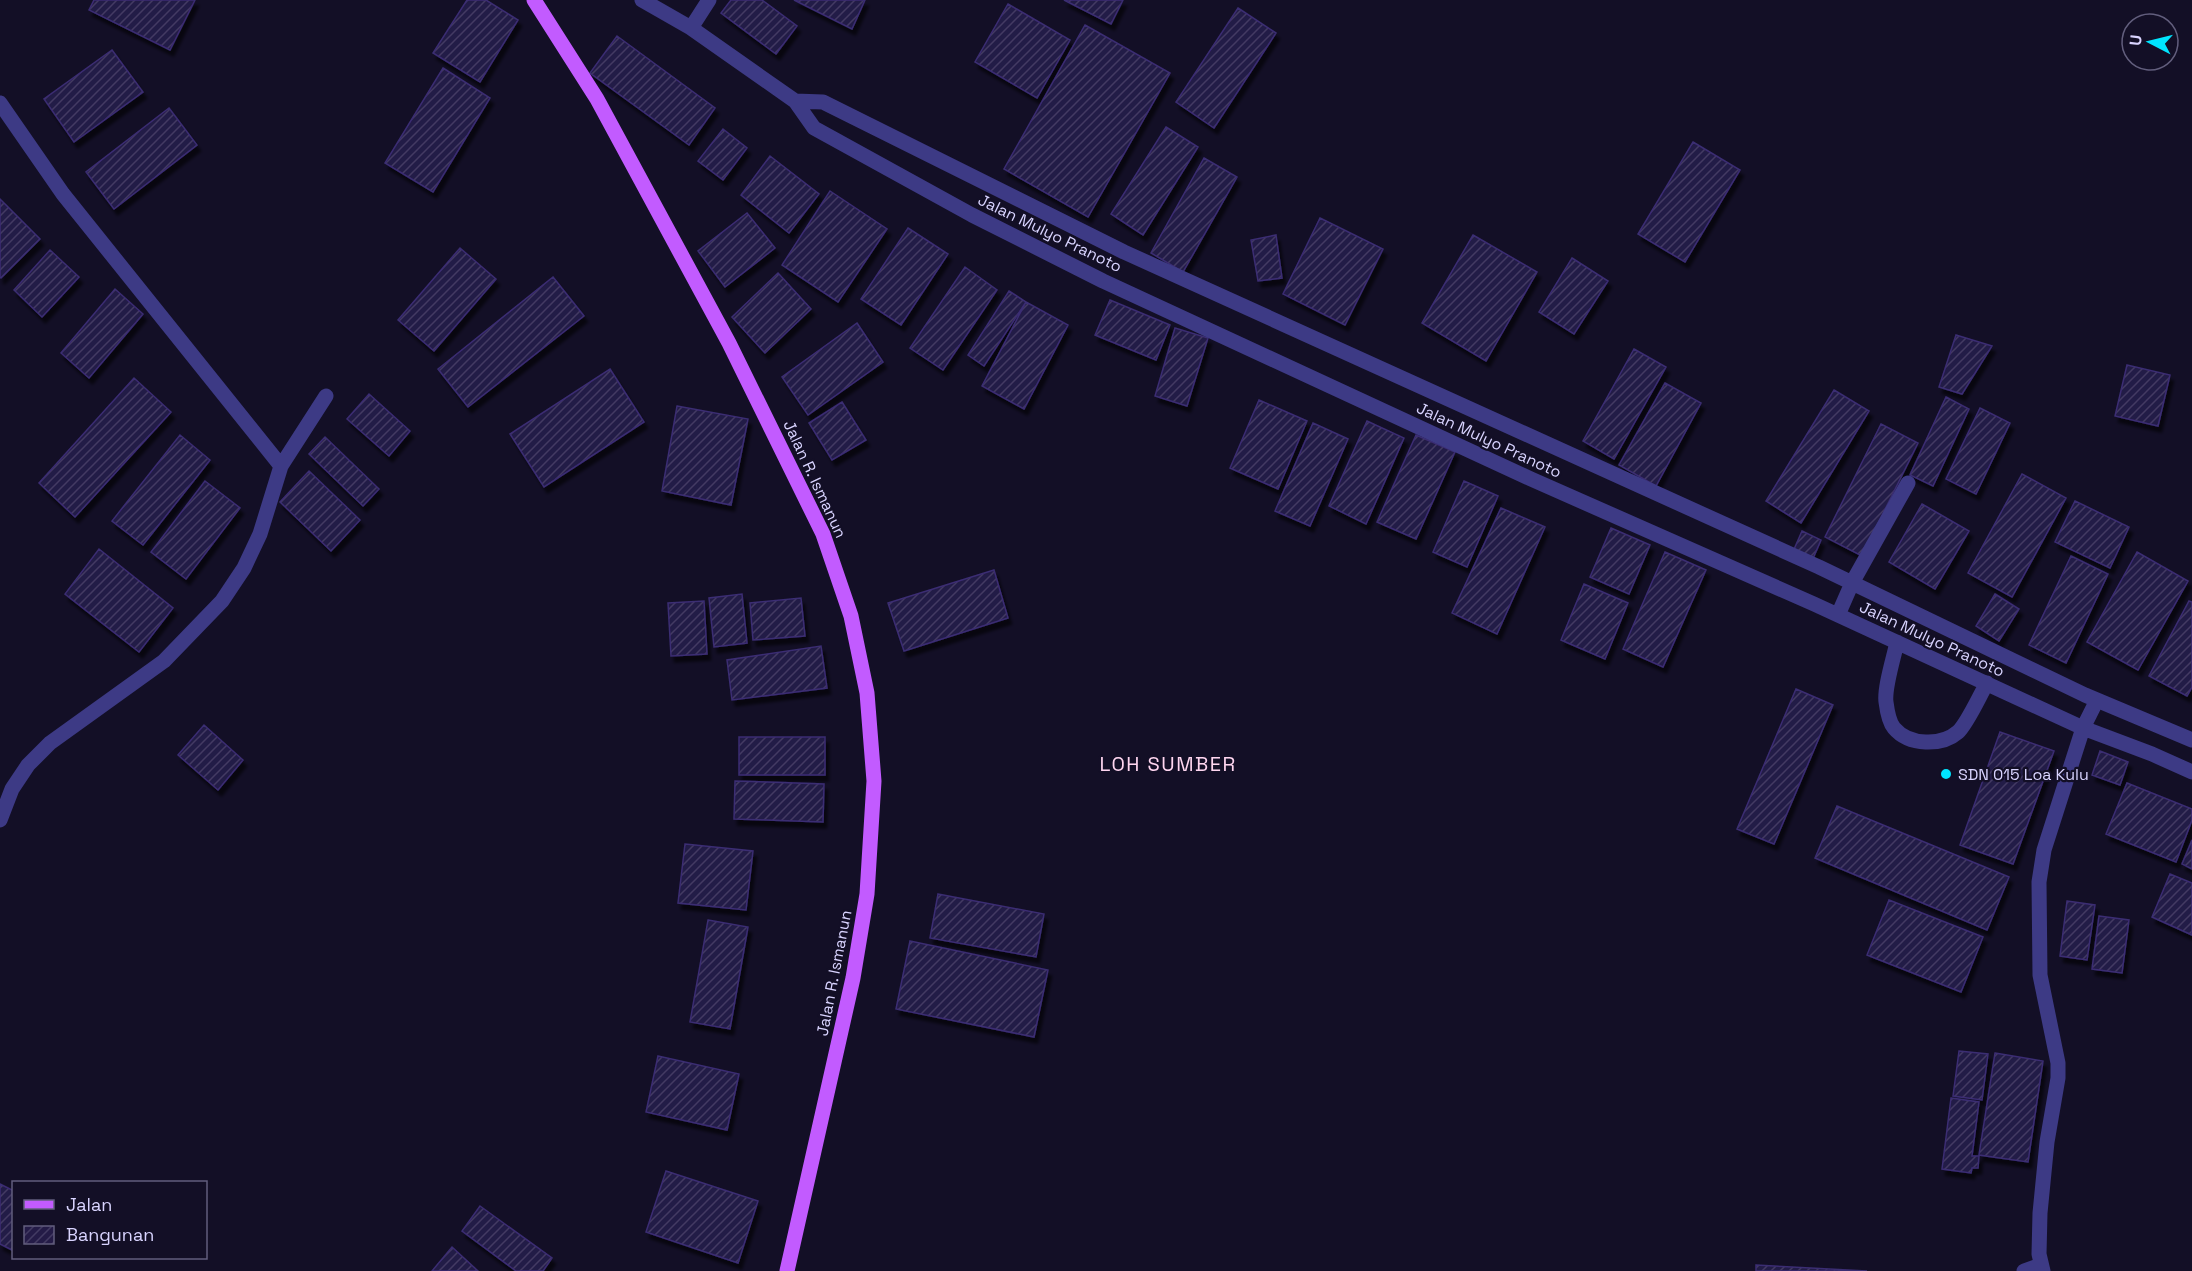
<svg xmlns="http://www.w3.org/2000/svg" width="2192" height="1271" viewBox="0 0 2192 1271" font-family="'Space Grotesk',sans-serif">
<style>
.building{fill:url(#building-hatch);stroke:#3b2d73;stroke-width:1.5;filter:url(#shadow)}
.lines{fill:none;stroke-linecap:round;stroke-linejoin:round}
.minor{stroke:#3d3a85;stroke-width:15}
.major{stroke:#c25bff;stroke-width:15}
.poi-dot{fill:#00e5ff;stroke:#130f26;stroke-width:2}
.labels{text-anchor:middle;dominant-baseline:central;stroke-width:4.5;stroke-linejoin:round;paint-order:stroke}
.street-label{font-size:16px;fill:#d9d4ff;stroke:#130f26}
.poi-label{font-size:16px;fill:#d9d4ff;stroke:#130f26;text-anchor:start}
.quarter-label{font-size:20px;letter-spacing:1.5px;fill:#ffd6f0;stroke:#130f26}
</style>
<defs>
<pattern id="building-hatch" width="6" height="6" patternUnits="userSpaceOnUse" patternTransform="scale(1.5)"><rect width="6" height="6" fill="#241b47"/><path d="M-1 1l2-2M0 6l6-6M5 7l2-2" fill="none" stroke="#433b63"/></pattern>
<filter id="shadow"><feDropShadow dx="3.5" dy="6" stdDeviation="1.5" flood-color="#0009"/></filter>
</defs>
<rect width="100%" height="100%" fill="#130f26"/>
<path class="building" d="M94,0H195L170,50L89,10Z
M467,0H486L518,20L480,82L433,53Z
M731,0H762L797,26L776,54L721,13Z
M794,0H865L852,29Z
M1064,0H1123L1111,24Z
M1008,4L1070,40L1037,98L975,62Z
M1238,8L1276,33L1214,128L1176,102Z
M1085,25L1170,73L1088,217L1004,169Z
M617,36L715,108L689,145L590,73Z
M112,50L143,92L74,142L44,99Z
M443,68L490,98L433,192L385,163Z
M169,108L197,145L114,209L86,172Z
M1166,127L1198,147L1143,235L1111,214Z
M723,129L747,148L723,180L698,161Z
M1693,142L1740,170L1685,262L1638,234Z
M770,156L819,194L789,233L741,195Z
M1204,158L1237,177L1183,272L1151,253Z
M830,191L887,229L838,302L782,265Z
M0,199L40,239L1,278L0,277Z
M747,213L775,248L725,287L698,251Z
M1320,218L1383,249L1345,325L1283,294Z
M908,228L948,254L901,325L861,299Z
M1276,235L1282,278L1258,281L1251,240Z
M1473,235L1537,272L1486,361L1422,323Z
M460,248L496,279L434,351L398,320Z
M50,250L79,277L42,317L14,290Z
M1572,258L1608,281L1574,334L1539,312Z
M965,267L997,290L943,370L910,348Z
M778,273L811,309L765,353L732,317Z
M553,277L584,316L468,407L438,369Z
M115,289L143,314L89,378L61,353Z
M1009,291L1026,302L984,366L968,355Z
M1110,300L1170,325L1156,360L1095,335Z
M1026,302L1068,325L1024,409L982,386Z
M857,323L883,362L808,415L782,377Z
M1175,328L1208,338L1187,406L1155,396Z
M1956,335L1992,346L1962,394L1939,387Z
M1634,349L1666,367L1614,459L1583,441Z
M2127,365L2170,375L2158,426L2115,416Z
M610,369L644,422L544,487L510,434Z
M134,378L171,412L75,517L39,483Z
M1665,383L1701,403L1656,486L1619,465Z
M1834,390L1869,411L1801,523L1766,501Z
M369,394L410,431L389,456L347,419Z
M1946,397L1969,409L1933,486L1910,475Z
M1259,400L1307,421L1278,489L1230,468Z
M842,402L866,440L832,460L809,423Z
M677,406L748,419L731,505L662,491Z
M1980,408L2010,423L1976,494L1946,479Z
M1367,421L1404,438L1366,524L1329,506Z
M1313,423L1348,439L1310,526L1275,511Z
M1881,424L1918,443L1862,556L1825,537Z
M180,435L210,460L143,545L112,521Z
M1416,435L1455,452L1416,539L1377,522Z
M325,437L379,489L363,506L309,454Z
M309,471L360,520L331,551L280,502Z
M2022,474L2066,498L2012,597L1968,573Z
M205,481L240,508L186,579L151,552Z
M1464,481L1498,496L1467,567L1433,552Z
M2075,501L2129,527L2110,568L2055,542Z
M1922,504L1969,531L1935,589L1889,562Z
M1501,508L1545,527L1497,634L1452,613Z
M1611,528L1650,545L1629,594L1590,577Z
M1802,531L1821,540L1811,563L1792,554Z
M99,549L173,608L139,652L65,594Z
M1665,552L1706,570L1663,667L1623,649Z
M2137,552L2188,581L2138,670L2087,642Z
M2071,556L2108,574L2066,663L2029,645Z
M994,570L1008,618L904,651L888,603Z
M1584,584L1628,603L1605,659L1561,640Z
M742,594L747,643L714,647L709,598Z
M1995,594L2019,609L1999,641L1976,626Z
M801,598L805,636L753,640L750,603Z
M704,601L707,654L671,656L668,603Z
M2189,601L2192,602V687L2187,696L2149,676Z
M821,646L827,688L732,700L727,660Z
M1796,689L1833,705L1774,844L1737,829Z
M204,725L243,760L218,790L178,755Z
M2000,732L2054,751L2013,864L1960,845Z
M739,737H825V775H739Z
M2100,751L2128,762L2120,785L2092,775Z
M735,781L824,784L823,822L734,819Z
M2127,783L2192,809V820L2176,862L2106,834Z
M1837,806L2009,877L1987,930L1815,858Z
M2192,840V869L2182,864Z
M685,844L753,851L746,910L678,903Z
M2170,874L2192,883V935L2152,917Z
M938,894L1044,914L1036,957L930,938Z
M1889,900L1983,937L1961,992L1867,955Z
M2067,901L2095,905L2087,960L2060,956Z
M2099,916L2129,920L2122,973L2092,969Z
M708,920L748,927L730,1029L690,1022Z
M910,941L1048,970L1034,1037L896,1009Z
M1959,1051L1988,1054L1982,1100L1953,1096Z
M1995,1053L2043,1061L2028,1162L1979,1155Z
M658,1056L739,1074L727,1130L646,1112Z
M1951,1098L1979,1102L1972,1156H1979L1978,1168H1972L1971,1173L1942,1169Z
M666,1171L758,1201L738,1263L646,1232Z
M0,1184L14,1191V1251L0,1244Z
M480,1206L552,1258L543,1271H516L462,1231Z
M452,1247L478,1271H432Z
M1756,1265L1867,1271H1756Z"/>
<g class="lines">
<path class="minor" d="M642,0L691,28L795,101L814,128L972,215L1103,281L1531,479L1814,604L2083,728L2152,754L2192,772
M691,28L709,0
M795,101L823,102L1124,252L1819,567L2085,695L2192,740
M0,103L63,194L281,466
M1838,615L1852,583L1908,483
M1897,642C1894,657 1884,688 1886,702C1887,710 1889,722 1894,728C1909,746 1942,746 1958,732C1967,724 1980,695 1987,683
M0,820L12,789L28,765L50,743L164,661L222,601L244,568L260,534L281,466L326,396
M2024,1271L2041,1265
M2043,1271L2039,1254L2040,1213L2047,1142L2058,1078V1063L2040,975L2039,882L2044,850L2083,728L2097,700"/>
<path class="major" d="M534,0L597,99L729,343L823,534L851,616L867,693L874,781L867,894L853,978L787,1271"/>
</g>
<circle class="poi-dot" cx="1946" cy="774" r="6"/>
<g class="labels">
<g class="street-label">
<text transform="translate(1050 233) rotate(26)">Jalan Mulyo Pranoto</text>
<text transform="translate(1489 440) rotate(25)">Jalan Mulyo Pranoto</text>
<text transform="translate(815 479) rotate(65)">Jalan R. Ismanun</text>
<text transform="translate(1932 639) rotate(25)">Jalan Mulyo Pranoto</text>
<text transform="translate(834 973) rotate(-79)">Jalan R. Ismanun</text>
</g>
<g class="poi-label">
<text x="1958" y="774">SDN 015 Loa Kulu</text>
</g>
<g class="quarter-label">
<text x="1168" y="764">LOH SUMBER</text>
</g>
</g>
<rect x="12" y="1181" width="195" height="78" fill="#130f26" stroke="#625e7d" stroke-width="1.5"/>
<rect x="24" y="1200" width="30" height="9" fill="#c25bff" stroke="#625e7d" stroke-width="1.5"/>
<text x="66" y="1211" font-size="18" fill="#d9d4ff">Jalan</text>
<rect x="24" y="1226" width="30" height="18" fill="url(#building-hatch)" stroke="#625e7d" stroke-width="1.5"/>
<text x="66" y="1241" font-size="18" fill="#d9d4ff">Bangunan</text>
<g transform="translate(2150 42) rotate(277)"><circle r="28" fill="#130f26" stroke="#625e7d" stroke-width="1.5"/>
<path d="M0-4.5L10 22L0 15L-10 22Z" fill="#00e5ff"/>
<text y="-9" font-size="16" font-weight="bold" text-anchor="middle" fill="#d9d4ff">U</text>
</g>
</svg>
